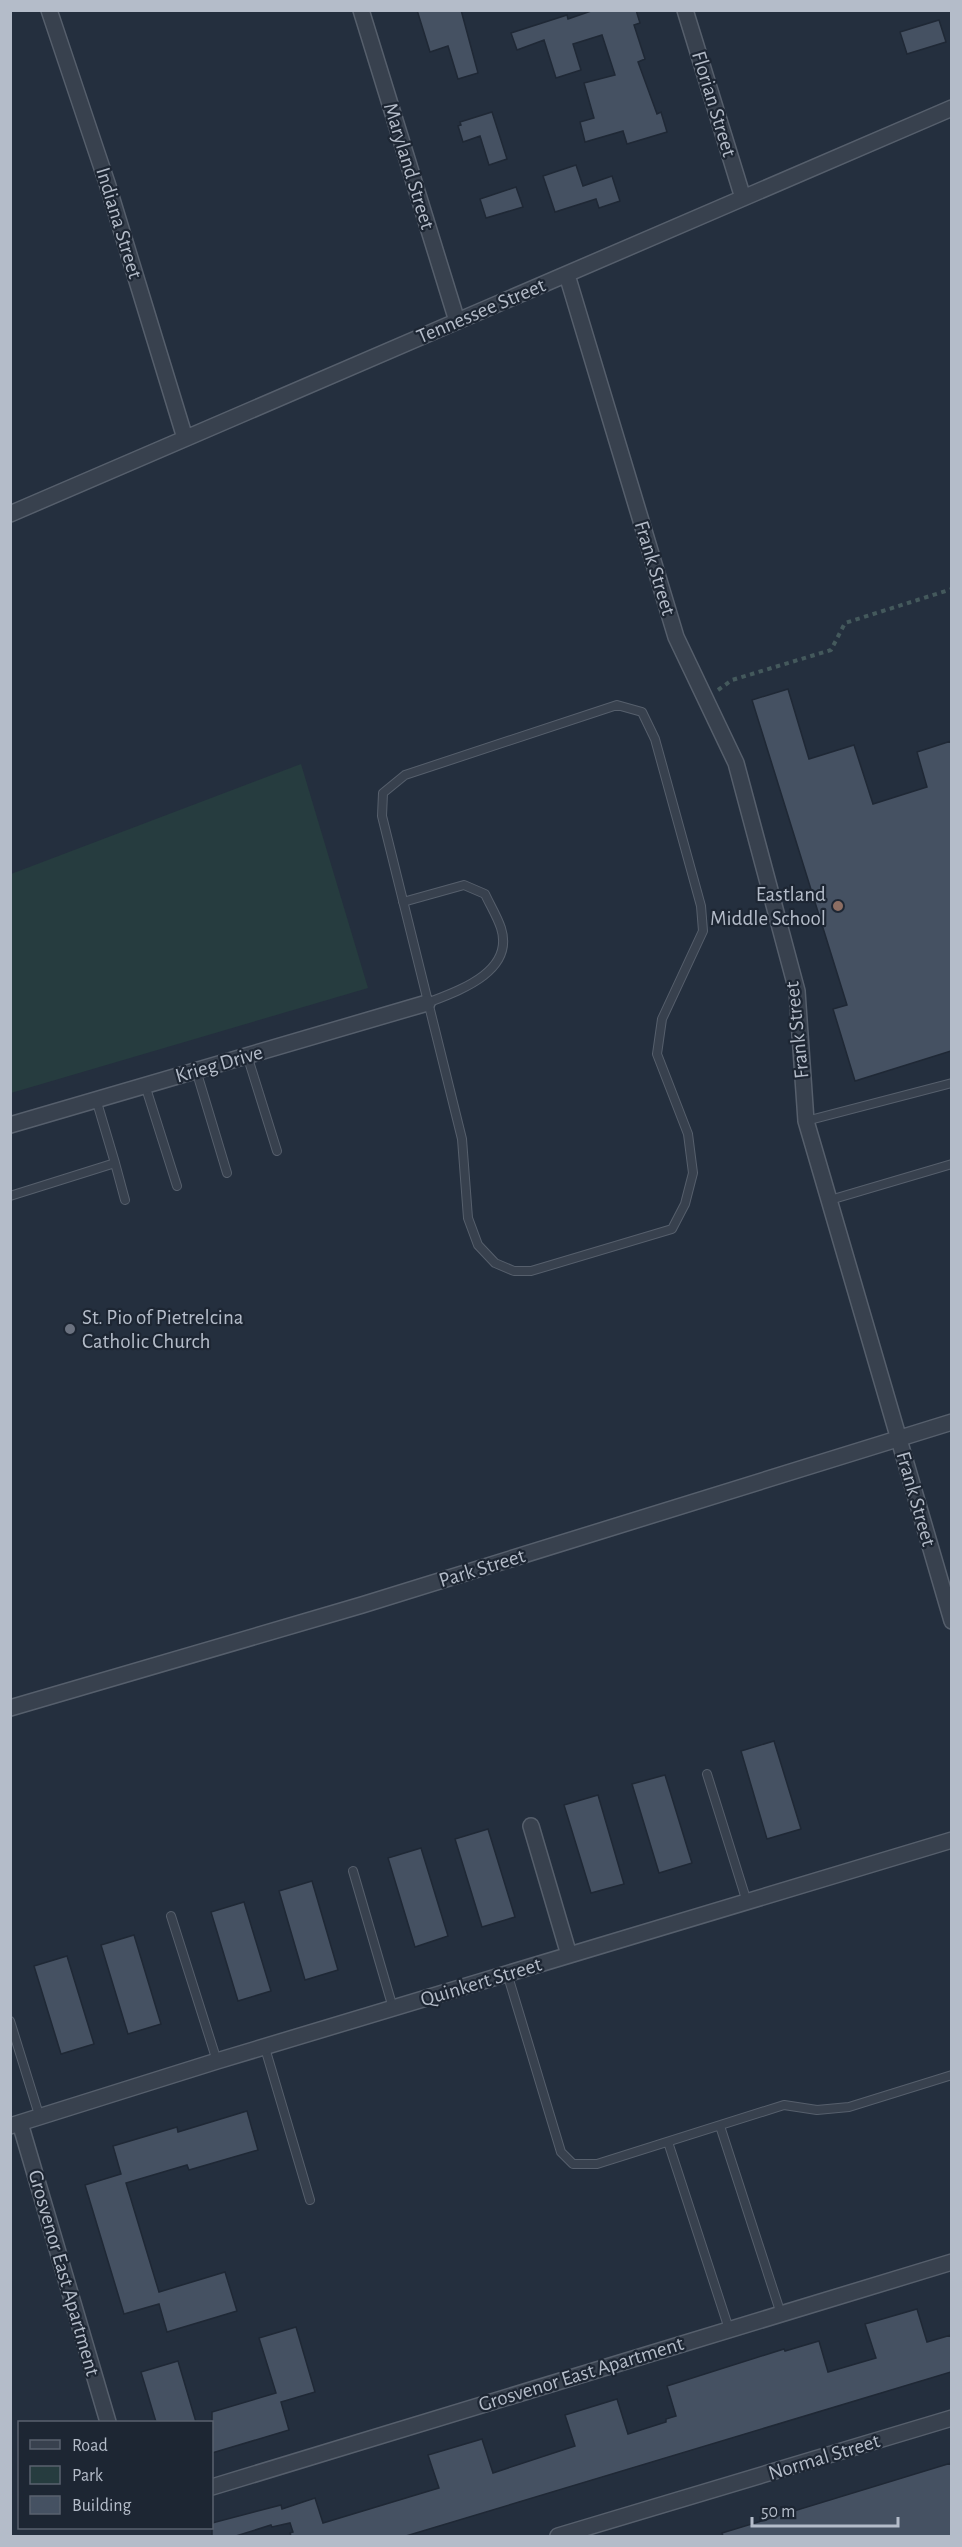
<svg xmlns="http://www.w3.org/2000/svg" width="962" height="2547" viewBox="0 0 962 2547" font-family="'Alegreya Sans',sans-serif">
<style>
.green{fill:#263c3f}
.building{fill:#455162;stroke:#1f2835;stroke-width:1.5}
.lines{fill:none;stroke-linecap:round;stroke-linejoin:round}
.lane-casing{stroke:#565f6c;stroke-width:10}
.street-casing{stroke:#565f6c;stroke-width:18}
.path{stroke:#44595c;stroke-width:4;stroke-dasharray:4.5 4.5;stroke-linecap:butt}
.lane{stroke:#38414e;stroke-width:8}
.street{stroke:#38414e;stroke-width:15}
.education-dot{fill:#8d6e63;stroke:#1d2633;stroke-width:2}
.worship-dot{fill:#6b7280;stroke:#1d2633;stroke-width:2}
.labels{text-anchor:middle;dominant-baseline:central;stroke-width:4.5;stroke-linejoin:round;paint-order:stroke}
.street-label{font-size:21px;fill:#b4bcc9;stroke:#1d2633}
.poi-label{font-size:21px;fill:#b4bcc9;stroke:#1d2633;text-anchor:end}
</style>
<rect width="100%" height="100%" fill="#242f3e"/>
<path class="green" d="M301,764L368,988L11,1093V874Z"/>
<path class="building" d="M417,10H461L478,73L458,79L448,46L430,52Z
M594,10H636L640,23L634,25L645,59L638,62L657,114L661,112L667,132L627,144L623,131L585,142L580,122L594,118L584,83L615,75L602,35L573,44L581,70L556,78L544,40L517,50L511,33L567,15L568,19Z
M939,20L946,42L907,54L900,32Z
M492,112L507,159L489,165L480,136L463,142L458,126L461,125L460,122Z
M576,165L583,186L612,176L620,201L599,208L596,199L555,212L543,176Z
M516,187L523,207L486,218L480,199Z
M788,689L809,759L854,745L873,804L927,787L917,752L951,741V1051L855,1081L833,1009L847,1005L752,700Z
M774,1741L801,1829L767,1839L741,1751Z
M665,1775L692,1863L659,1873L632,1784Z
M598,1795L624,1884L591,1893L564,1805Z
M488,1829L515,1917L482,1927L455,1839Z
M421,1848L448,1936L415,1947L388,1858Z
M312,1881L338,1970L305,1980L279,1891Z
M244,1902L271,1991L238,2001L211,1912Z
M134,1935L161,2024L128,2034L101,1945Z
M67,1956L94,2044L61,2054L34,1966Z
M247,2111L258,2150L189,2170L187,2165L126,2183L159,2292L225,2272L237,2311L167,2332L159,2304L124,2314L85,2185L121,2174L113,2146L177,2127L178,2132Z
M917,2309L927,2342L951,2335V2372L406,2536H291L290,2533L293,2532L290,2523L272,2527L271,2525L236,2536H212V2523L281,2505L282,2509L315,2498L323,2523L439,2488L428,2455L482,2439L493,2473L575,2446L565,2415L617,2399L628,2434L666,2422V2419L676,2416L667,2386L784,2349L785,2351L819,2341L828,2372L876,2358L865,2324Z
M296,2327L315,2392L281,2402L289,2430L212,2453V2412L276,2393L259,2338Z
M178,2361L196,2422H156L141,2372Z
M951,2463V2536H723L722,2533Z"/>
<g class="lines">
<g class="lane-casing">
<path id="lane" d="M617,705L642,712L655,739L701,906L703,931L662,1019L657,1054L688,1134L693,1173L685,1204L672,1229L531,1271H514L495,1263L478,1245L468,1218L462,1139L382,816L383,793L405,775Z
M403,902L464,885L485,894C490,905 497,916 501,928C515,972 458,991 427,1003
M247,1055L277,1151
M196,1070L227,1173
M145,1085L177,1186
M806,1121L952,1083
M115,1163L125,1200
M10,1196L115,1163L96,1099
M830,1200L952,1164
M707,1774L747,1902
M353,1871L393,2008
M171,1916L217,2061
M507,1973L561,2152L573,2164H597L784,2105L817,2110L849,2107L952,2075
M10,2021L40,2118
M265,2048L310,2200
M720,2126L781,2314
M668,2142L729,2329"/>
</g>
<g class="street-casing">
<path id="street" d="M49,10L107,183L185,438
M361,10L457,321
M685,10L743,198
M567,275L676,637L736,763L797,991L806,1121L952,1621
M10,514L952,108
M10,1125L427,1003
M10,1708L362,1605L952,1422
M531,1826L569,1955
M20,2123L108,2422
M10,2126L217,2061L952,1840
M212,2487L952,2262
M558,2536L952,2418"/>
</g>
<path class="path" d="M718,690L732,680L831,650L845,623L952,589"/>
<use href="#lane" class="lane"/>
<use href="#street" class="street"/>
</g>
<circle class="education-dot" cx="838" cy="906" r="6"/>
<circle class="worship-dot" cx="70" cy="1329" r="6"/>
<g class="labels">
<g class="street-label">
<text transform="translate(714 104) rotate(73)">Florian Street</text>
<text transform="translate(409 166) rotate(73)">Maryland Street</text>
<text transform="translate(119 223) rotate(73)">Indiana Street</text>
<text transform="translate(481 311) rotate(-23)">Tennessee Street</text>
<text transform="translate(655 568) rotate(73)">Frank Street</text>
<text transform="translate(797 1030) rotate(-96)">Frank Street</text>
<text transform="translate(219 1064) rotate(-16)">Krieg Drive</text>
<text transform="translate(916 1499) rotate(74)">Frank Street</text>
<text transform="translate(482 1568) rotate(-17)">Park Street</text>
<text transform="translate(481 1982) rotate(-17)">Quinkert Street</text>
<text transform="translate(64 2273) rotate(74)">Grosvenor East Apartment</text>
<text transform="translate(581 2374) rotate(-17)">Grosvenor East Apartment</text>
<text transform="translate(824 2457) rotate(-17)">Normal Street</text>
</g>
<g class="poi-label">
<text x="826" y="894">Eastland<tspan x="826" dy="24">Middle School</tspan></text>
<text x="82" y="1317" text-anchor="start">St. Pio of Pietrelcina<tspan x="82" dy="24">Catholic Church</tspan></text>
</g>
</g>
<rect width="962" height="2547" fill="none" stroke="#b4bcc9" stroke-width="24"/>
<rect x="18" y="2421" width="195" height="108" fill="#1d2633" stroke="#59626f" stroke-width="1.5"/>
<rect x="30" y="2440" width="30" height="9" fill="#38414e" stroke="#59626f" stroke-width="1.5"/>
<text x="72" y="2451" font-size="18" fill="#b4bcc9">Road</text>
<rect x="30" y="2466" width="30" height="18" fill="#263c3f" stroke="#59626f" stroke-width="1.5"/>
<text x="72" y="2481" font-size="18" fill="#b4bcc9">Park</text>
<rect x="30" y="2496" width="30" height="18" fill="#455162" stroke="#59626f" stroke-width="1.5"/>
<text x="72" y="2511" font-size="18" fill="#b4bcc9">Building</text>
<path d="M752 2517v9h146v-9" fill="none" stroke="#b4bcc9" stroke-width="3"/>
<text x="761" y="2517" font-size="18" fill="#b4bcc9" stroke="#1d2633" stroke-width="4.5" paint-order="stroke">50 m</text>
</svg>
